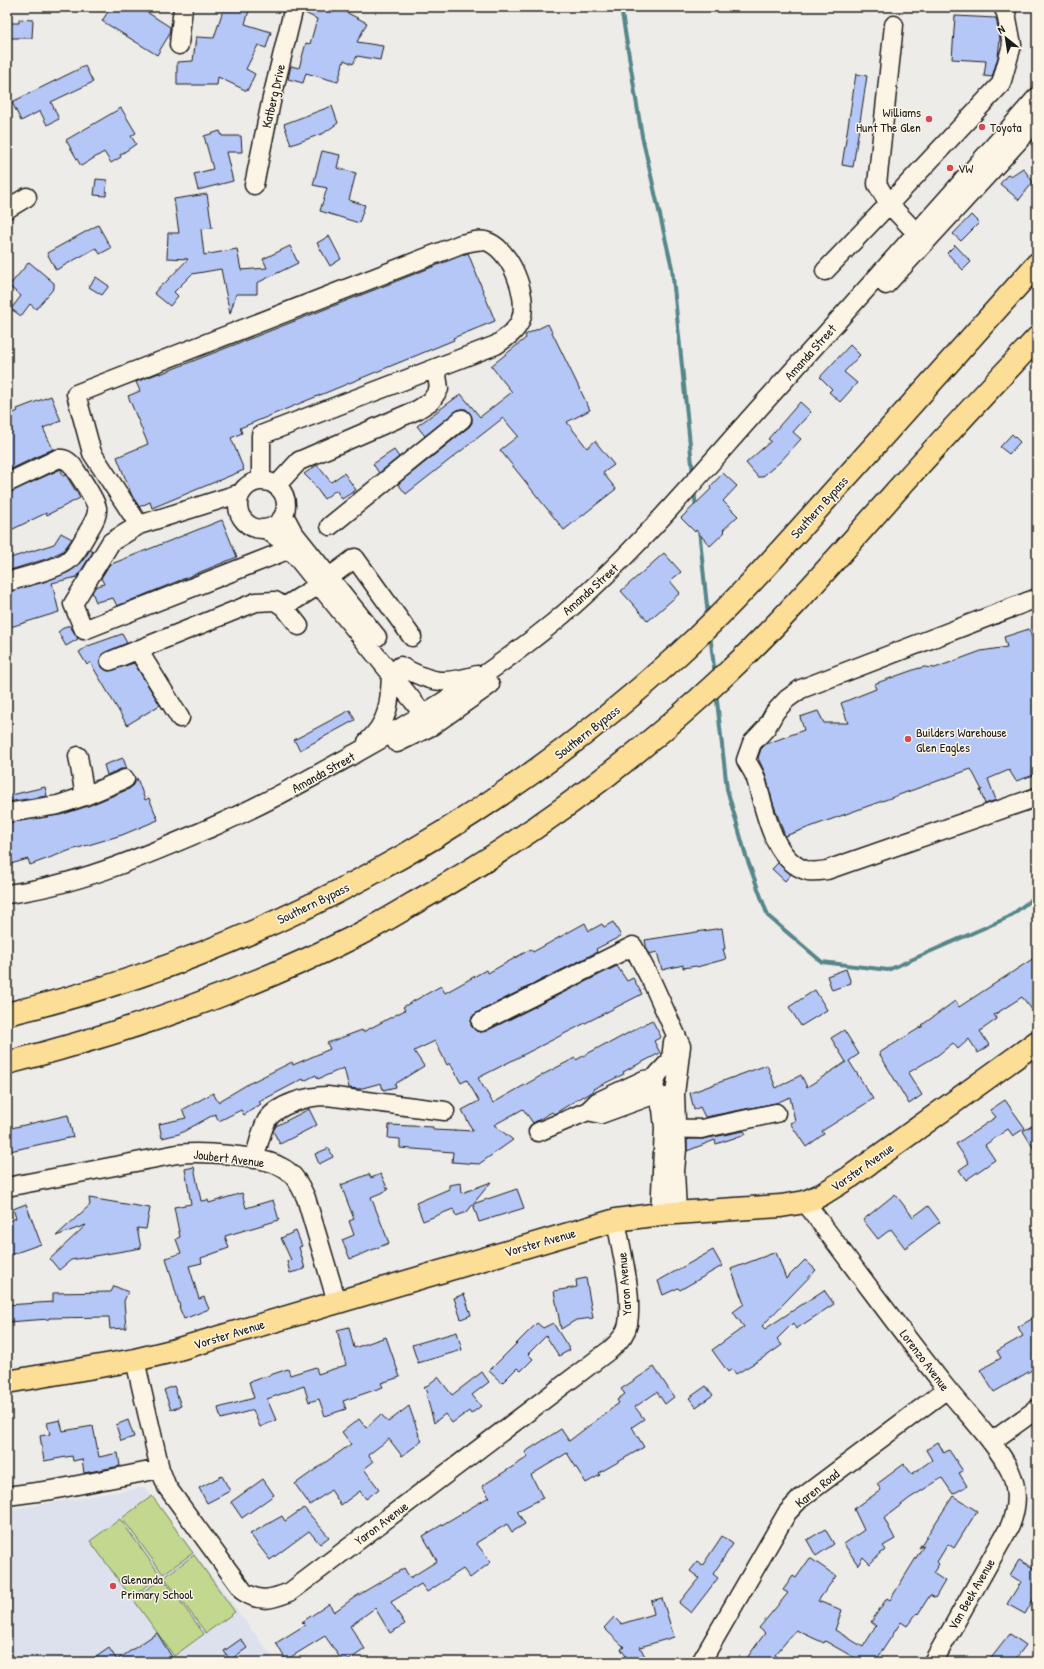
<svg xmlns="http://www.w3.org/2000/svg" width="1044" height="1669" viewBox="0 0 1044 1669" font-family="'Patrick Hand',sans-serif">
<style>
.built{fill:#dde1ed}
.green{fill:#c1d88e;stroke:#6e7a55}
.lines{fill:none;stroke-linecap:round;stroke-linejoin:round}
.stream{stroke:#55868a;stroke-width:4}
.building{fill:#b5c7f7;stroke:#1c1c1c}
.minor-casing{stroke:#1c1c1c;stroke-width:21}
.major-casing{stroke:#1c1c1c;stroke-width:25}
.highway-casing{stroke:#1c1c1c;stroke-width:25}
.minor{stroke:#fcf5e5;stroke-width:18}
.major{stroke:#fdde96;stroke-width:22}
.highway{stroke:#fdde96;stroke-width:22}
.poi-dot{fill:#d1495b;stroke:#fcf5e5;stroke-width:1.5}
.labels{text-anchor:middle;dominant-baseline:central;stroke-width:3;stroke-linejoin:round;paint-order:stroke}
.street-label{font-size:13px;fill:#1c1c1c;stroke:#fcf5e5}
.poi-label{font-size:13px;fill:#1c1c1c;stroke:#fcf5e5;text-anchor:start}
</style>
<rect width="100%" height="100%" fill="#eeece9"/>
<filter id="ink" filterUnits="userSpaceOnUse"><feTurbulence type="fractalNoise" baseFrequency=".025" numOctaves="2"/><feDisplacementMap in="SourceGraphic" scale="8" xChannelSelector="R" yChannelSelector="G"/><feConvolveMatrix kernelMatrix="1 2 1 2 8 2 1 2 1" color-interpolation-filters="sRGB"/></filter>
<g filter="url(#ink)">
<path class="built" d="M145,1487L276,1662H7V1510Z"/>
<path class="green" d="M152,1496L193,1553L163,1574L122,1518Z
M120,1519L161,1576L131,1597L90,1541Z
M194,1555L235,1612L206,1633L164,1577Z
M163,1578L204,1634L174,1656L133,1599Z"/>
<g class="lines">
<path class="stream" d="M621,7L642,136L672,268L693,474
M694,489L696,508
M699,529L708,616
M710,634L715,675
M716,692L727,789L746,856L768,916L822,962L888,970L1009,917L1037,895"/>
</g>
<path class="building" d="M111,7H139L170,27L169,35L157,55L102,21Z
M224,7H250L245,24L271,32L266,48L258,45L246,69L255,74L247,91L218,77L217,85H177V62L193,61L196,37L214,38Z
M304,7H336L367,23L357,42L383,46L380,60L357,56L353,64L344,60L338,82L306,73L303,83L288,79L291,66L299,68L306,43L310,44L317,19L303,12Z
M955,16L996,18L1000,38L998,57L992,77L984,76L986,61L952,59Z
M19,19L33,20L32,38H7V23H19Z
M85,66L93,82L51,102L59,119L47,125L40,111L21,121L12,102Z
M856,74L867,76L853,167L842,165Z
M332,106L338,123L324,133L291,145L284,124Z
M121,108L136,133L131,136L136,144L120,155L121,157L111,163L104,152L81,166L66,140Z
M220,131L222,136H241L242,152H226L233,181L198,190L194,174L213,169L204,136Z
M322,151L340,155L337,168L356,173L349,200L365,205L359,223L320,211L327,188L313,185Z
M1023,168L1033,182L1019,200L1000,184L1008,174L1011,176Z
M96,179L107,180L106,196L94,195Z
M207,194L212,228L201,229L204,255L237,249L241,270L267,268L263,259L290,246L298,263L257,283V294H236L230,314L221,269L192,274L174,292L178,296L170,306L154,293L163,283L164,284L188,259L167,258L168,233H179L174,199Z
M971,215L979,223L961,241L953,234Z
M98,225L111,248L100,254L96,248L56,270L47,253Z
M329,236L341,259L330,266L317,243Z
M955,245L971,262L963,270L947,253Z
M468,253L495,321L453,338L454,340L240,428L242,433L231,438L244,470L152,508L150,502L139,507L132,496L117,457L148,444L128,396L140,391L136,382L159,373L160,374Z
M29,262L54,283V288L36,309L30,304L21,316L11,309L21,296L9,286Z
M96,277L109,286L102,295L89,287Z
M548,324L590,410L567,422L587,448L595,441L614,465L603,473L616,489L564,530L500,450L518,436L503,418L406,494L398,484L469,427L472,423V418L470,413L466,409H460L425,436L417,426L461,394L480,417L512,392L491,366L526,338L525,335Z
M850,345L860,355L844,372L857,383L840,402L829,392L832,389L820,377Z
M51,396L61,421L43,428L53,449L7,471V416L18,411L17,409Z
M800,402L811,412L793,432L801,439L780,462L762,477H758L746,463L771,441L768,439Z
M1012,434L1020,442L1009,454L1000,447Z
M394,450L399,457L379,473L373,464Z
M317,465L331,482L344,473L356,490L342,499L336,490L324,499L312,482L304,474Z
M61,469L63,476L66,475L80,498L47,515L46,513L7,532V493Z
M723,473L737,486L723,501L738,516L723,530L725,532L710,546L696,530L695,532L681,518L711,489L710,487Z
M222,520L237,557L117,606L113,598L96,602L92,592L95,587L104,584L101,578L109,565Z
M61,533L72,539L63,551L46,559L7,571V559L54,544Z
M90,550L93,552L77,577L52,583L59,612L7,628V592L44,582L69,572L81,563Z
M664,553L681,572L670,581L680,593L648,621L621,591Z
M66,626H70L78,639L66,646L58,632Z
M1029,629L1034,643H1037V774L1016,781L1009,770L988,779L996,800L985,804L980,790H982L971,769L785,836L773,803L765,773L758,758L761,749L766,744L804,730L800,717L818,711L824,723H848L841,703L876,689L874,684L916,669L924,667L935,668L981,651L1007,647L1004,637Z
M122,634L127,643L102,654L100,660V665L104,669L109,671L134,663L160,705L127,725L90,662L87,665L79,652L88,646Z
M350,710L355,720L300,750L294,740Z
M123,758L127,769H121L107,775L104,765Z
M137,778L145,800L149,798L158,820L122,835L68,851L30,865L28,859L7,865V823L60,815L88,806L129,789L134,785Z
M45,787L47,796L7,802V796Z
M778,863L791,874L785,881L772,869Z
M613,922L621,936L596,949L597,952L476,1013L472,1017L471,1021V1026L476,1031L481,1032L486,1031L617,966L627,981L633,978L642,994L478,1078L493,1103L544,1074L575,1058L576,1060L607,1043L608,1044L652,1020L661,1037L654,1041L660,1053L623,1072L624,1074L593,1089L594,1091L584,1097L583,1096L554,1114L552,1112L533,1123L523,1109L494,1125L513,1140L479,1164L452,1162L453,1152L400,1148V1139L388,1138L389,1125L433,1127V1130L455,1131V1130L473,1131L462,1110L479,1101L467,1080L461,1083L450,1063L447,1065L435,1041L414,1051L424,1066L395,1084L396,1087L383,1090L381,1083L359,1089L349,1088L344,1068L318,1079L316,1075L304,1081L303,1079L259,1102L261,1104L244,1115L241,1110L219,1121L215,1114L179,1134L162,1138L159,1124L186,1118L182,1110L213,1093L218,1102L248,1084L292,1062L293,1065L330,1049L327,1043L362,1030L363,1032L405,1010L403,1007L441,986L445,993L486,970L488,973L531,949L533,952L585,923L589,931L602,924L604,927Z
M722,928L725,949H723L726,959L697,967L696,966L683,968V965L662,970L657,952L649,954L647,951L645,940Z
M1037,956V1016L1022,997L994,1015L997,1019L980,1031L989,1045L978,1053L969,1039L958,1049L953,1043L938,1055L908,1073L922,1095L909,1104L879,1053L923,1026L922,1025L955,1001L959,1007Z
M846,969L851,983L832,990L827,976Z
M815,990L827,1010L801,1026L789,1007Z
M844,1030L859,1054L849,1061L873,1099L822,1131L824,1134L806,1147L790,1123L795,1121L790,1097L776,1103L705,1117L700,1107L694,1110L690,1093L767,1065L776,1088L801,1075L807,1087L846,1062L831,1038Z
M1005,1100L1025,1128L1013,1136L1008,1129L985,1145L995,1160L966,1180L959,1170L969,1163L956,1144L996,1117L990,1110Z
M309,1109L317,1125L280,1144L273,1131L276,1126Z
M68,1115L73,1137L10,1151L7,1129Z
M1037,1123V1154L1023,1131Z
M744,1131L746,1134L716,1144L715,1140L687,1151V1140L690,1139H703Z
M329,1148L333,1157L319,1164L315,1154Z
M194,1167L201,1201L208,1200L209,1203L242,1193L246,1208L273,1200L279,1220L225,1236L229,1248L201,1258L202,1263L189,1266L199,1299L204,1297L209,1309L184,1319L179,1307H180L166,1258L181,1253L176,1239L180,1237L174,1207L191,1204L185,1169Z
M369,1174L371,1178L381,1174L388,1190L371,1197L389,1243L350,1259L342,1240L354,1235L349,1221L354,1219L341,1185Z
M491,1182L473,1204L517,1189L524,1208L479,1222L473,1204L467,1212L456,1216L453,1209L423,1221L416,1203L449,1189V1185L461,1183L462,1193Z
M895,1194L913,1217L928,1206L940,1222L905,1248L891,1229L878,1239L863,1220Z
M89,1198L150,1208L146,1229L137,1228L141,1248L71,1260L59,1270L50,1259L86,1225L56,1236L90,1205Z
M26,1204L41,1244L7,1256V1222L16,1218L13,1209Z
M296,1231L302,1246L299,1247L305,1269L290,1273L287,1261L291,1260L281,1238Z
M713,1250L722,1266L680,1290L678,1288L663,1295L658,1281Z
M776,1252L786,1279L805,1260L816,1270L762,1326L765,1329L824,1290L834,1304L796,1329L793,1323L777,1339L782,1345L768,1355L736,1374L732,1369L728,1372L712,1350L744,1327L733,1312L744,1304L731,1269Z
M586,1278L593,1318L576,1320L561,1329L554,1291L577,1287L576,1280Z
M114,1286L128,1292L124,1301L126,1328L110,1329L109,1317L49,1318V1319L7,1322V1305L53,1302V1293L111,1292Z
M464,1294L471,1315L461,1319L454,1298Z
M1037,1316V1367L994,1392L980,1370L1001,1358L997,1351L1023,1336L1018,1327Z
M537,1323L543,1328L553,1323L570,1350L559,1356L546,1336L528,1354L533,1359L521,1371L517,1368L502,1383L489,1371Z
M349,1327L354,1348L386,1337L400,1377L381,1383L383,1387L343,1401L346,1409L325,1416L319,1399L309,1402L304,1386L267,1399L276,1420L260,1427L253,1410L221,1419L218,1408L254,1398L249,1382L288,1369L290,1375L316,1367L318,1374L346,1365L337,1330Z
M457,1332L462,1350L418,1363L412,1345Z
M654,1367L674,1397L665,1404L657,1392L635,1407L644,1419L632,1427L644,1447L599,1473L600,1475L586,1483L567,1453L531,1475L543,1498L517,1511L525,1524L512,1532L507,1524L476,1543L491,1562L470,1578L463,1569L427,1592L421,1584L391,1602L405,1624L390,1633L375,1608L350,1626L365,1649L346,1662H343L325,1636L286,1660L276,1643L305,1625L302,1622L329,1604L334,1612L355,1597L404,1568L410,1578L437,1561L423,1536L489,1497L482,1486L528,1457L525,1452L561,1429L569,1441L619,1403L617,1400L625,1394L621,1389Z
M482,1372L489,1382L472,1395L481,1406L471,1414L469,1411L452,1423L445,1414L434,1423L426,1394L428,1392L424,1388L438,1377L452,1395Z
M174,1386L181,1406L171,1410L164,1390Z
M706,1386L713,1395L696,1407L689,1398Z
M409,1406L419,1435H418L422,1441L402,1456L389,1439L368,1455L373,1462L364,1469L379,1489L366,1499L360,1491L341,1505L331,1490L310,1505L295,1484L351,1444L342,1432L359,1419L366,1428L381,1414L388,1422Z
M60,1420L63,1431L93,1426L99,1457L118,1453L120,1466L84,1473L82,1459L73,1461L72,1456L44,1461L40,1436L50,1434L47,1423Z
M128,1420L134,1437L121,1441L116,1425Z
M938,1442L944,1453L949,1450L963,1471L959,1473L967,1486L953,1494L942,1478L910,1498L884,1518L895,1539L883,1546L886,1550L880,1553L870,1564L863,1557L858,1565L844,1544L864,1530L854,1509L881,1490L877,1484L904,1464L912,1474L932,1460L926,1450Z
M222,1476L230,1491L207,1503L199,1488Z
M263,1479L274,1495L242,1518L231,1502Z
M953,1496L977,1511L954,1548L948,1544L937,1562L939,1564L933,1573L945,1581L935,1598L930,1595L918,1614L917,1613L907,1626L901,1622L875,1662H862L825,1641L824,1643L796,1630L775,1655L785,1662H744L765,1633L759,1628L788,1593L783,1590L793,1576L796,1578L810,1558L836,1576L818,1601L842,1610L835,1630L863,1647L876,1626L871,1622L887,1598L890,1600L924,1545L919,1548Z
M304,1508L329,1537L320,1544L309,1531L270,1560L250,1534L282,1516L285,1521Z
M825,1529L834,1544L816,1556L807,1540Z
M722,1536L733,1544L713,1574L718,1578L691,1613L679,1603L699,1578L690,1571L697,1562L702,1566Z
M1019,1560L1037,1570V1593L1025,1614L1007,1604L1021,1582L1010,1575Z
M662,1598L674,1637L640,1647L648,1662H630L621,1649L624,1647L604,1628L614,1617L621,1624L654,1614L651,1601Z
M157,1633L175,1662H89L109,1648L117,1660Z
M1010,1634L1026,1645L1013,1662H988Z
M241,1639L247,1648L230,1660L224,1651Z"/>
<g class="lines">
<g class="minor-casing">
<path id="minor" d="M179,45L183,7
M254,185L271,102L294,7
M7,209L27,197
M924,241L889,204L1001,84L1012,45L1006,13L1003,7
M825,271L889,204L877,184L894,25
M886,285L1037,121
M238 505a24 24 0 1 1 48 0a24 24 0 1 1-48 0Z
M7,483L57,459C64,458 67,460 72,465C78,474 95,498 97,508C98,516 93,523 89,530C83,540 78,551 70,559C59,569 23,577 7,582
M276,486L299,461L417,410L431,401L439,389L436,368
M241,493L139,525L111,542L73,604L84,630L290,549
M284,515L293,532L377,637
M139,525L92,453L76,394L461,244C468,243 478,239 485,241C510,247 529,296 521,319C517,331 506,338 496,345L261,435V481
M330,526L462,419
M266,529L286,544L413,701L430,724
M1037,598L801,689L787,699L775,712L766,728L752,743L746,760C749,766 754,772 756,779C765,809 772,861 808,871C814,872 821,871 827,870L1037,797
M299,626L284,607L319,585L355,558L412,637
M138,650L180,718
M110,661L256,602L275,601L284,607
M400,666C432,683 442,685 477,675
M367,742C389,722 390,702 391,674
M397,743L432,726L490,685
M78,756L85,796
M7,813L58,805L85,796L125,779
M7,894C79,885 144,856 210,828C261,806 309,779 358,752C427,714 492,673 553,623C630,559 694,481 761,406C853,304 946,201 1037,97
M481,1022L633,946L652,982L681,1046L675,1094L677,1149L675,1171L677,1212
M656,1078L644,1080L597,1102L588,1111L601,1114L656,1094L662,1097H668
M665,1128L701,1129L776,1113
M538,1132L588,1111
M254,1159C258,1148 261,1130 267,1120C278,1104 308,1096 327,1096L445,1111
M7,1187L177,1154C201,1151 260,1155 281,1167C294,1173 300,1185 306,1198L337,1302
M805,1202C852,1264 898,1328 947,1389C966,1413 997,1444 1010,1471C1019,1490 1017,1508 1010,1526L933,1662
M660,1214L664,1128L662,1109L654,1086L658,1074L671,1060L673,1042
M135,1360L160,1469L167,1487L244,1592C261,1603 272,1599 290,1592L611,1349C619,1342 626,1334 628,1324C633,1294 621,1250 616,1220
M991,1442L1037,1409
M7,1496L52,1490L160,1469
M701,1662L787,1513L800,1499L947,1389"/>
</g>
<g class="major-casing">
<path id="major" d="M7,1382L135,1360L172,1351L616,1220L660,1214L781,1206L805,1202L821,1195L850,1177L1037,1042"/>
</g>
<g class="highway-casing">
<path id="highway" d="M7,1014C258,955 489,827 679,654C734,604 783,548 832,493C901,417 969,340 1037,264
M7,1063C128,1032 246,991 358,935C377,925 396,914 414,903C527,840 631,763 726,674C790,614 847,546 906,480C949,432 993,385 1037,338"/>
</g>
<use href="#minor" class="minor"/>
<use href="#major" class="major"/>
<use href="#highway" class="highway"/>
</g>
</g>
<g class="poi-dot">
<circle cx="929" cy="119" r="4"/>
<circle cx="982" cy="127" r="4"/>
<circle cx="950" cy="168" r="4"/>
<circle cx="908" cy="739" r="4"/>
<circle cx="113" cy="1586" r="4"/>
</g>
<g class="labels">
<g class="street-label">
<text transform="translate(273 96) rotate(-77)">Katberg Drive</text>
<text transform="translate(810 352) rotate(-48)">Amanda Street</text>
<text transform="translate(819 507) rotate(-48)">Southern Bypass</text>
<text transform="translate(590 589) rotate(-42)">Amanda Street</text>
<text transform="translate(587 732) rotate(-38)">Southern Bypass</text>
<text transform="translate(323 772) rotate(-29)">Amanda Street</text>
<text transform="translate(313 903) rotate(-26)">Southern Bypass</text>
<text transform="translate(229 1158) rotate(7)">Joubert Avenue</text>
<text transform="translate(862 1167) rotate(-35)">Vorster Avenue</text>
<text transform="translate(540 1242) rotate(-16)">Vorster Avenue</text>
<text transform="translate(624 1284) rotate(-95)">Yaron Avenue</text>
<text transform="translate(229 1334) rotate(-17)">Vorster Avenue</text>
<text transform="translate(925 1360) rotate(53)">Lorenzo Avenue</text>
<text transform="translate(817 1488) rotate(-39)">Karen Road</text>
<text transform="translate(381 1523) rotate(-37)">Yaron Avenue</text>
<text transform="translate(971 1594) rotate(-60)">Van Beek Avenue</text>
</g>
<g class="poi-label">
<text x="921" y="112" text-anchor="end">Williams<tspan x="921" dy="15">Hunt The Glen</tspan></text>
<text x="990" y="127">Toyota</text>
<text x="958" y="168">VW</text>
<text x="916" y="732">Builders Warehouse<tspan x="916" dy="15">Glen Eagles</tspan></text>
<text x="121" y="1579">Glenanda<tspan x="121" dy="15">Primary School</tspan></text>
</g>
</g>
<rect width="1044" height="1669" fill="none" stroke="#fcf5e5" stroke-width="24"/>
<rect x="12" y="12" width="1020" height="1645" fill="none" stroke="#1c1c1c" stroke-width="1.5" filter="url(#ink)"/>
<g transform="translate(1006 38) rotate(330)" stroke="#fcf5e5" stroke-width="3" paint-order="stroke">
<path d="M0-3L7 15L0 10L-7 15Z" fill="#1c1c1c"/>
<text y="-6" font-size="11" font-weight="bold" text-anchor="middle" fill="#1c1c1c">N</text>
</g>
</svg>
